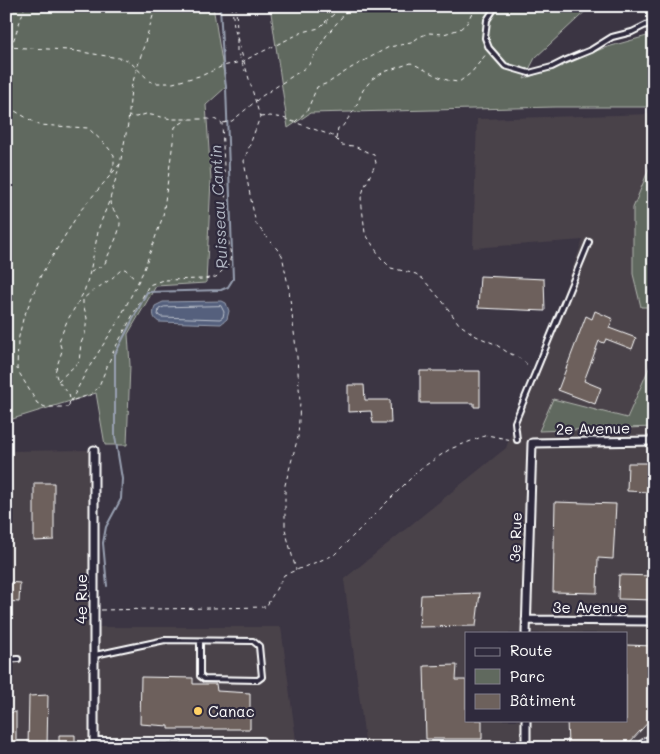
<svg xmlns="http://www.w3.org/2000/svg" width="660" height="754" viewBox="0 0 660 754" font-family="Mali,sans-serif">
<style>
.built{fill:#4a424a;fill-rule:evenodd}
.green{fill:#60695e;stroke:#b0b4ae}
.water{fill:#54617d;stroke:#98a0b1}
.lines{fill:none;stroke-linecap:round;stroke-linejoin:round}
.shore{stroke:#bbc0cb;stroke-width:1}
.stream{stroke:#98a0b1;stroke-width:2}
.building{fill:#6d615c;stroke:#fff}
.lane-casing{stroke:#fff;stroke-width:8}
.street-casing{stroke:#fff;stroke-width:11}
.path{stroke:#fff;stroke-width:1;stroke-dasharray:4 4;stroke-linecap:butt}
.lane{stroke:#2f2a3d;stroke-width:4}
.street{stroke:#2f2a3d;stroke-width:7}
.rail-casing{stroke:#fff;stroke-width:4}
.rail{stroke:#2f2a3d;stroke-width:2;stroke-dasharray:5.5;stroke-linecap:butt}
.poi-dot{fill:#ffd166;stroke:#2f2a3d;stroke-width:2}
.labels{text-anchor:middle;dominant-baseline:central;stroke-width:4.5;stroke-linejoin:round;paint-order:stroke}
.street-label{font-size:15px;fill:#fff;stroke:#2f2a3d}
.poi-label{font-size:15px;fill:#fff;stroke:#2f2a3d;text-anchor:start}
.water-label{font-size:16px;font-style:italic;fill:#b2b8c4;stroke:#2f2a3d}
</style>
<rect width="100%" height="100%" fill="#3b3543"/>
<filter id="ink" filterUnits="userSpaceOnUse"><feTurbulence type="fractalNoise" baseFrequency=".02" numOctaves="2"/><feDisplacementMap in="SourceGraphic" scale="10" xChannelSelector="R" yChannelSelector="G"/><feConvolveMatrix kernelMatrix="1 2 1 2 8 2 1 2 1" color-interpolation-filters="sRGB"/></filter>
<g filter="url(#ink)">
<path class="built" d="M654,114V748H366L344,579L506,448L583,240L473,248L477,119ZM466,633H626V720H466Z
M94,450L95,627H281L297,748H6V451Z"/>
<path class="green" d="M6,6H213L226,87L206,105L211,180L206,283L156,286L128,334L130,365L127,445H105L96,393L6,421Z
M270,6H591L535,58L524,79L604,48L654,34V107H555L310,113L288,128Z
M654,162V307H641L633,274V208L650,166Z
M654,357V427L539,431L553,399L627,418Z"/>
<path class="water" d="M222,301L226,303L229,311L227,319L221,324L159,322C152,318 153,313 155,306L163,302Z"/>
<g class="lines">
<path class="shore" d="M221,306L224,312L223,317L220,319L161,317L158,315L159,309L164,307Z"/>
<path class="stream" d="M107,586L103,543L106,527L121,499L122,479L115,436V354L147,292L221,290L228,287L233,279L226,87L223,62L220,6"/>
</g>
<path class="building" d="M480,276L544,279L545,311L478,308Z
M595,311L613,319L609,328L636,338L632,349L606,339L604,343L599,341L584,381L601,388L595,404L558,390L586,316L592,319Z
M420,371H480V407H474V403H420Z
M348,385H364L365,400H390L391,423H373L371,411L348,412Z
M628,463H649V492L627,491Z
M34,483H54V540L34,541Z
M555,502L616,504L613,559L598,558L597,593L553,592Z
M619,575L654,576V600L618,599Z
M6,582L20,583L19,602L6,601Z
M480,593L476,626L419,627L421,595Z
M626,645L654,646V716L629,743L568,746L567,720H626Z
M457,665L456,680H466V720H482V739H426L424,666Z
M141,677L193,678V684H216L217,691L250,693V729H169V726L140,724Z
M48,695L47,748H28L29,696Z
M16,712V748H6V713Z
M59,735H75V748H59Z"/>
<g class="lines">
<g class="lane-casing">
<path id="lane" d="M496,6L487,20L485,38L489,48L505,66L529,73L552,67L564,61L591,50L612,37L632,32L654,21
M517,440L515,422L589,242
M95,655L165,640L253,641L259,646L262,677L258,680L204,679L200,676V641
M6,660L18,659
M94,740H262L265,748"/>
</g>
<g class="street-casing">
<path id="street" d="M94,450V748
M526,620L654,621
M526,633L532,443L654,441
M526,748V720"/>
</g>
<path class="path" d="M232,6L234,27L260,117L244,161L249,190L256,224L282,255L289,290L297,357L300,402L298,437L285,485V529L296,570
M236,6L237,33
M325,22L343,6
M237,39V51L245,71
M6,47L69,50L125,59L129,61L150,81L154,83H173L203,75L223,66L241,62L303,32L319,28L325,22H328
M6,63L25,6
M6,98L15,111L39,125L88,128L106,145L114,155V164L111,174
M260,117L270,116L283,118L333,136L342,145L354,146L374,155L376,163L364,188L361,198L365,233L381,258L391,268L416,274L423,279L443,302L459,324L476,336L495,344L507,352L521,359L531,368
M295,122L307,111L317,87L328,83L351,68L389,47L411,43L419,37L429,33L444,34L460,29L467,23L475,6
M223,123L232,121L262,96L308,66L326,36L351,6
M336,139L338,128L342,127L355,109L363,90L372,79L384,72L411,63C428,70 440,81 459,82L471,73L487,53
M120,164L80,211L41,275L23,319L18,341L17,369L37,403L45,407H68L86,372L120,318L143,272L163,216L175,127L188,119
M91,271L104,265L106,261C109,251 124,228 119,218C116,211 110,209 110,200
M58,381L79,362L81,343L85,334L87,318L83,304V299L90,293L111,279L121,270L125,269L135,278
M74,400L90,395L98,388L114,350L149,285L163,280L203,279L216,277L229,264L231,256L227,232L222,123L214,119H172L146,114L136,117L128,116
M69,406L70,399L69,394L58,381L55,372L62,351L59,341L67,321L84,292L90,272L99,227L110,199L120,164L128,124L131,88L156,6
M101,610L266,607L284,575L334,555L420,469L450,449L487,435L512,440"/>
<use href="#lane" class="lane"/>
<use href="#street" class="street"/>
<g class="rail-casing">
<path id="rail" d="M632,748L654,732"/>
</g>
<use href="#rail" class="rail"/>
</g>
</g>
<circle class="poi-dot" cx="198" cy="711" r="5"/>
<g class="labels">
<g class="street-label">
<text transform="translate(593 428) rotate(-1)">2e Avenue</text>
<text transform="translate(515 537) rotate(-88)">3e Rue</text>
<text transform="translate(81 599) rotate(-90)">4e Rue</text>
<text x="590" y="607">3e Avenue</text>
</g>
<g class="poi-label">
<text x="208" y="711">Canac</text>
</g>
<g class="water-label">
<text transform="translate(218 207) rotate(-93)">Ruisseau Cantin</text>
</g>
</g>
<rect width="660" height="754" fill="none" stroke="#2f2a3d" stroke-width="25"/>
<rect x="12" y="12" width="635" height="729" fill="none" stroke="#fff" stroke-width="2" filter="url(#ink)"/>
<rect x="465" y="632" width="162" height="90" fill="#2f2a3d" stroke="#827f8b"/>
<rect x="475" y="648" width="25" height="8" fill="#2f2a3d" stroke="#827f8b"/>
<text x="510" y="656" font-size="15" fill="#ffffff">Route</text>
<rect x="475" y="669" width="25" height="15" fill="#60695e" stroke="#827f8b"/>
<text x="510" y="682" font-size="15" fill="#ffffff">Parc</text>
<rect x="475" y="694" width="25" height="15" fill="#6d615c" stroke="#827f8b"/>
<text x="510" y="706" font-size="15" fill="#ffffff">Bâtiment</text>
</svg>
